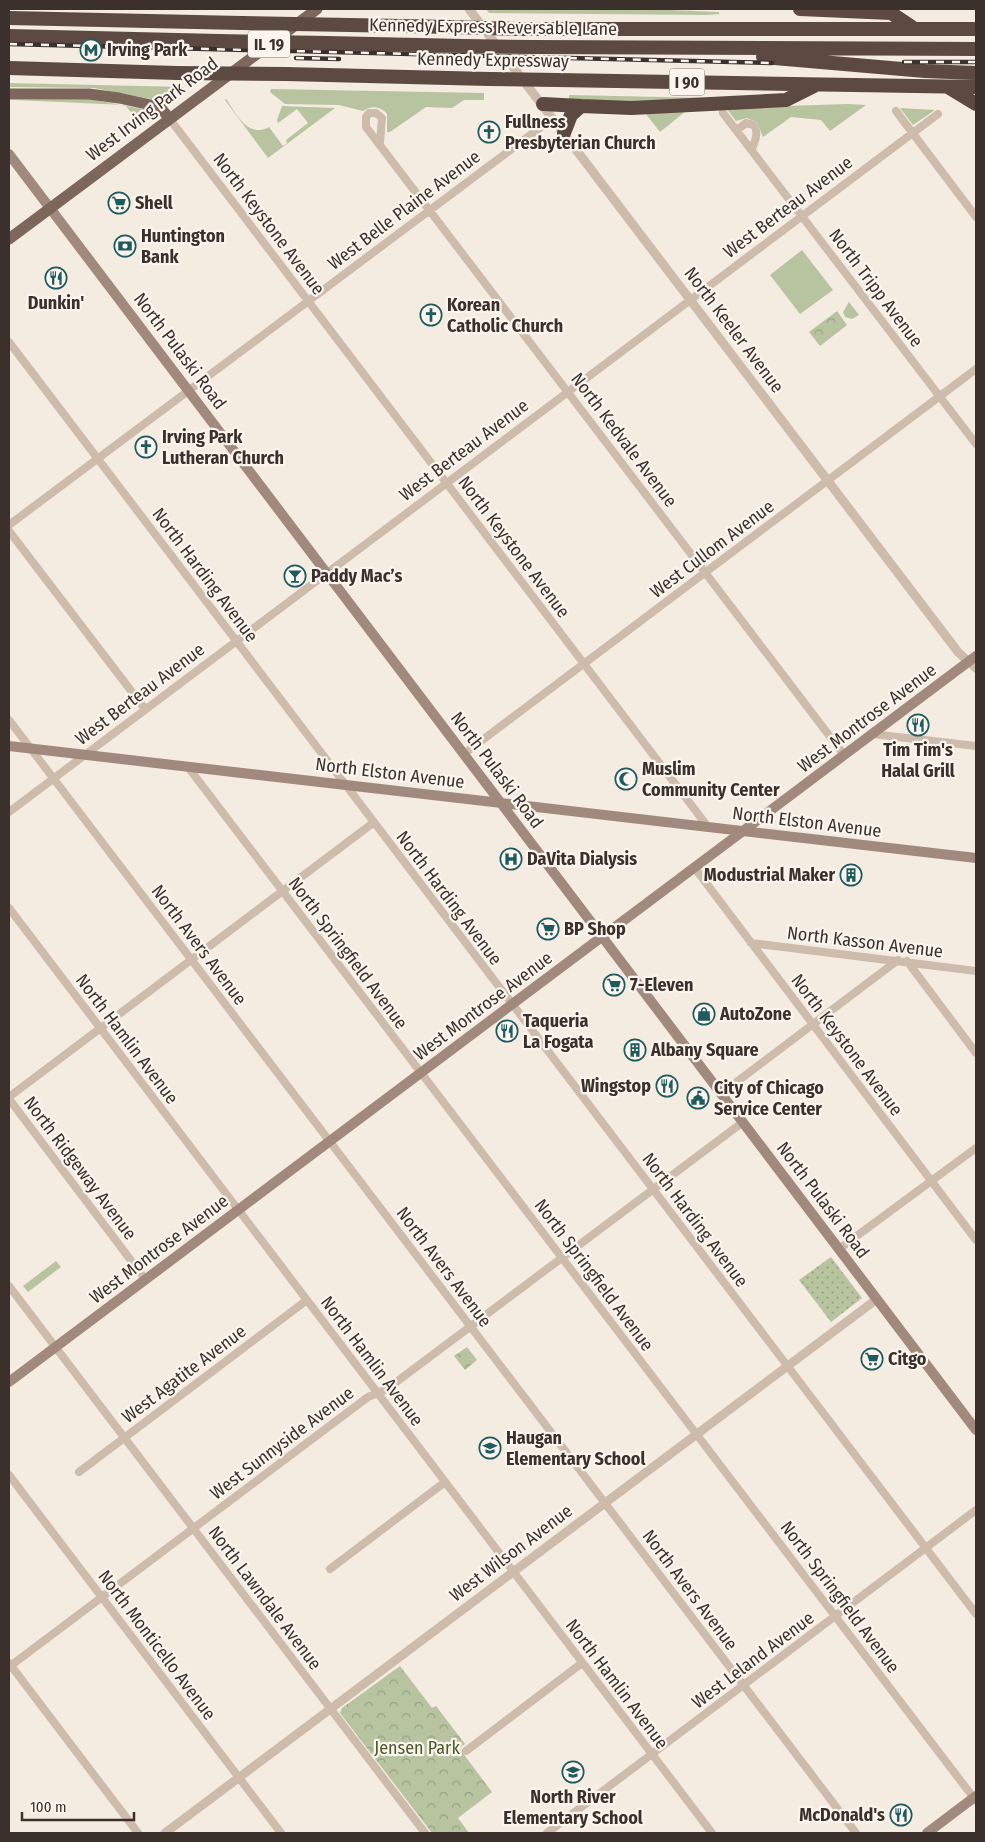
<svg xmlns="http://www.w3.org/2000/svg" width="985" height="1842" viewBox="0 0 985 1842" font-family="'Fira Sans Condensed',sans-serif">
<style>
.grass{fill:#b8c4a0}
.park{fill:url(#park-crowns)}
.garden{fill:url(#garden-dots)}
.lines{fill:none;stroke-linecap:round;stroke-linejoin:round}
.minor{stroke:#cdbbac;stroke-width:8}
.tertiary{stroke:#cdbbac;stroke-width:9}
.secondary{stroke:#a18a7d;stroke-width:10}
.primary{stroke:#7d675c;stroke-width:11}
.motorway{stroke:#5c4a42;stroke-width:14}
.rail-casing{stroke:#3b302b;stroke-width:4.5}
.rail{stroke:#fbf5ee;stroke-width:2.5;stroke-dasharray:8;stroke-linecap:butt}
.motorway-bridge{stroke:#5c4a42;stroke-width:14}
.labels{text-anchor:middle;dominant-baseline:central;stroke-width:4.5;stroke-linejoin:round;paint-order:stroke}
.shield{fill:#fbf5ee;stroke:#756b66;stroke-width:1}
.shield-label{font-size:16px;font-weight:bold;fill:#3b302b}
.street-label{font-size:18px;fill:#3b302b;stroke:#fbf5ee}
.poi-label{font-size:18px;font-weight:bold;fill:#3b302b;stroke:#fbf5ee;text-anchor:start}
.park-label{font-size:18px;fill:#4a5a2e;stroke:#fbf5ee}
</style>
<defs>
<pattern id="park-crowns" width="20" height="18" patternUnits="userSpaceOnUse" patternTransform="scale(1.25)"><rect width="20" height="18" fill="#b8c4a0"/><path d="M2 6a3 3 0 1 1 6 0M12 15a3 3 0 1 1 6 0" fill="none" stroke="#97a083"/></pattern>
<pattern id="garden-dots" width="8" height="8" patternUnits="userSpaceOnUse" patternTransform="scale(1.25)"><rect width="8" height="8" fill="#b8c4a0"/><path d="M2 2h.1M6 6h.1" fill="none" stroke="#97a083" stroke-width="1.8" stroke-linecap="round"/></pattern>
</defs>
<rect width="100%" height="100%" fill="#f4ebe1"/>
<path class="grass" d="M486,9H647L719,12V14L707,15L489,13Z
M9,83L184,87L166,102L94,88L9,87Z
M271,89L484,93V100H464L452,108L426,107L390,132H387V114C381,106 371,105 363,111L339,105L285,104L270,92Z
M569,95L710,98L674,104L569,101Z
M89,99L154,111L139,122L125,105L15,100Z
M226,99C236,113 248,139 269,127L283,146L287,143L286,140L308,123L297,109L278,123L277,120L282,106L335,108L268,158L225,100Z
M848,104L866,105L830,131L821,120L791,117L763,137L757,122L747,118L736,121L726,108Z
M900,108L935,110L913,125Z
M686,111L660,132L646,114Z
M802,250L833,290L800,314L770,275Z
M849,302L859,315L852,319L845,317L843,312Z
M56,1261L61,1267L28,1292L23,1286Z"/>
<path class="park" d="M837,311L847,325L820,346L809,332Z
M467,1347L477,1360L465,1370L454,1356Z
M400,1666L432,1708L436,1706L465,1744L459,1748L492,1792L458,1818L469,1833H432L340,1713L342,1708Z"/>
<path class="garden" d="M831,1257L862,1298L831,1322L799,1280Z"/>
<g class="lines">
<path class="minor" d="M896,111L976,217
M723,113L976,444
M169,118L708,827
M737,130L746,123L754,125C759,133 755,141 752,149
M380,142L382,118L376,113H369L366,117V127L844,755
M9,342L976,1614
M9,525L553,118
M9,531L145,709
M969,662L976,669
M9,720L856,1833
M872,734L976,746
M465,753L976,369
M188,767L976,1801
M9,812L938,114
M694,867L976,1240
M9,908L712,1833
M751,943L976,971
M907,961L976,1053
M722,1093L898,960
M9,1097L373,823
M9,1099L145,1279
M839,1249L976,1148
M9,1286L425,1833
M79,1472L307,1300
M9,1475L281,1833
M330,1569L445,1482
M9,1663L138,1833
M9,1667L368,1397L387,1389L743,1122
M466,1751L582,1663
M547,1833L976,1510"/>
<path class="tertiary" d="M469,9L958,652L969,662
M165,1833L877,1299"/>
<path class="secondary" d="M9,154L976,1430
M9,746L976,858
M9,1382L976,656
M927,1833L976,1796"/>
<path class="primary" d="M9,94H89L119,98L160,107L169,118
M9,239L317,9"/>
<path class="motorway" d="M800,9L891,13L912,27
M9,18L242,23
M350,25L451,27
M518,29H976
M9,36L219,41
M327,43L464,46
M532,47L976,49
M763,57L925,71L976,73
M9,68L177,73
M286,74L489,79
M557,80L976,87
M948,87L976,104
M543,104L581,106
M564,133L571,115L581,106L632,108L786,100L814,86"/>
<g class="rail-casing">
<path id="rail" d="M9,44L772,63
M296,58L339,59
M904,62H976"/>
</g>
<use href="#rail" class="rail"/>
<path class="motorway-bridge" d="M242,23L350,25
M451,27L518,29
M219,41L327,43
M464,46L532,47
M177,73L286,74
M489,79L557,80"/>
</g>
<defs>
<g id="metro-ring" transform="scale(1.125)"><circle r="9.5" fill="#fbf5ee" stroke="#1f5a5e" stroke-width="1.5"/><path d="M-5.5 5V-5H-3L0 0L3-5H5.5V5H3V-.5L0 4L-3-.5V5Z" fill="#1f5a5e"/></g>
<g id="church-ring" transform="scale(1.125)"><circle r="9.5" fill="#fbf5ee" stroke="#1f5a5e" stroke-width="1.5"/><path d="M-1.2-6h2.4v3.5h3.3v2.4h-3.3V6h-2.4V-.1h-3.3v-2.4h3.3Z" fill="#1f5a5e"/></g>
<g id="supermarket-ring" transform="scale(1.125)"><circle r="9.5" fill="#fbf5ee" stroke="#1f5a5e" stroke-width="1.5"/><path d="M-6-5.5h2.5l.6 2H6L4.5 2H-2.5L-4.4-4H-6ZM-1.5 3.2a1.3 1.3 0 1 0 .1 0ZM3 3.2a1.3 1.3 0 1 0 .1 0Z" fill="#1f5a5e"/></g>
<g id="bank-ring" transform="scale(1.125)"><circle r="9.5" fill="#fbf5ee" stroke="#1f5a5e" stroke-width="1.5"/><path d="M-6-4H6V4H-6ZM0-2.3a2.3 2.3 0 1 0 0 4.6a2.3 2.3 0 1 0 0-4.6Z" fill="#1f5a5e"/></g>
<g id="restaurant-ring" transform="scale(1.125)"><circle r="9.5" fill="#fbf5ee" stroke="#1f5a5e" stroke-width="1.5"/><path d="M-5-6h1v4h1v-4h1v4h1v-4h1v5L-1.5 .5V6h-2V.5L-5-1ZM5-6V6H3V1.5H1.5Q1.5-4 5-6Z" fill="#1f5a5e"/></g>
<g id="bar-ring" transform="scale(1.125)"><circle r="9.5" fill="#fbf5ee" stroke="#1f5a5e" stroke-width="1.5"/><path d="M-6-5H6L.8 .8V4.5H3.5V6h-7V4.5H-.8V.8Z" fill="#1f5a5e"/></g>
<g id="mosque-ring" transform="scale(1.125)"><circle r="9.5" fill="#fbf5ee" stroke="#1f5a5e" stroke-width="1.5"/><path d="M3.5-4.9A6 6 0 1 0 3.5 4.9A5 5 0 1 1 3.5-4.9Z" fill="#1f5a5e"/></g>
<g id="hospital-ring" transform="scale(1.125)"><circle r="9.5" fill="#fbf5ee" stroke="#1f5a5e" stroke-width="1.5"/><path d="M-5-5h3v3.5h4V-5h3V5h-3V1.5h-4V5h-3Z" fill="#1f5a5e"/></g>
<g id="building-ring" transform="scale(1.125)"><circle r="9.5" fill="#fbf5ee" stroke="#1f5a5e" stroke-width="1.5"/><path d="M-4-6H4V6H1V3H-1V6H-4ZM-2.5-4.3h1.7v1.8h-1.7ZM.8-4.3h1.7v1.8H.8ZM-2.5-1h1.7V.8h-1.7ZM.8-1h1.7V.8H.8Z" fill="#1f5a5e"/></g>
<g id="shop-ring" transform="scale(1.125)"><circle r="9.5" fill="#fbf5ee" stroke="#1f5a5e" stroke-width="1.5"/><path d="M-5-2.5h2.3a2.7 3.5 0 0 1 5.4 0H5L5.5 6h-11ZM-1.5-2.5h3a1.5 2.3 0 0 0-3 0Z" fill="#1f5a5e"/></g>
<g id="civic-ring" transform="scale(1.125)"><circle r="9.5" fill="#fbf5ee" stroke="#1f5a5e" stroke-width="1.5"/><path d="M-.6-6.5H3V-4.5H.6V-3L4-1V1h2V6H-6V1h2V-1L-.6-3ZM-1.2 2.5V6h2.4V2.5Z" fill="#1f5a5e"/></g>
<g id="school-ring" transform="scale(1.125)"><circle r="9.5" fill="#fbf5ee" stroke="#1f5a5e" stroke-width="1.5"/><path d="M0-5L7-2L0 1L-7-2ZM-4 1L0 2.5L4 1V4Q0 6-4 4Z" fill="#1f5a5e"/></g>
</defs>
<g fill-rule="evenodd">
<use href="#metro-ring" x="91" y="50"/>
<use href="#church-ring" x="489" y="132"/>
<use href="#supermarket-ring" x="119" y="203"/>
<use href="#bank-ring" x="125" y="246"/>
<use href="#restaurant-ring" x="56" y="278"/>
<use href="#church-ring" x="431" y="315"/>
<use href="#church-ring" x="146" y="447"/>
<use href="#bar-ring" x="295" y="576"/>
<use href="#restaurant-ring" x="918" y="725"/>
<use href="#mosque-ring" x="626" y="779"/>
<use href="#hospital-ring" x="511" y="859"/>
<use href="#building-ring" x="851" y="875"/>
<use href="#supermarket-ring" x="548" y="929"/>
<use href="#supermarket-ring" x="614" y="985"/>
<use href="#shop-ring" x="704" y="1014"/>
<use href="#restaurant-ring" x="507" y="1031"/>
<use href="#building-ring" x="635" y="1050"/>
<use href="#restaurant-ring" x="667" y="1086"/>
<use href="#civic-ring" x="698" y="1098"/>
<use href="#supermarket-ring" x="872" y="1359"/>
<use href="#school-ring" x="490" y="1448"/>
<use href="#school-ring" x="573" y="1772"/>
<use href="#restaurant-ring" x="901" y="1815"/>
</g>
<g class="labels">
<g class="shield">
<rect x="248" y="30.5" width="42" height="27" rx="4"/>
<rect x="669.5" y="68.5" width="35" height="27" rx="4"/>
</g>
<g class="shield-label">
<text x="269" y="44">IL 19</text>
<text x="687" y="82">I 90</text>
</g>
<g class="street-label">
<text transform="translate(493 27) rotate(1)">Kennedy Express Reversable Lane</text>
<text transform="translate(493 60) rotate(1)">Kennedy Expressway</text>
<text transform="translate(152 109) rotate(-37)">West Irving Park Road</text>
<text transform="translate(788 207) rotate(-37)">West Berteau Avenue</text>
<text transform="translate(404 210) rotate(-37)">West Belle Plaine Avenue</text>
<text transform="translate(269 224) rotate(53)">North Keystone Avenue</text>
<text transform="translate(876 288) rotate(53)">North Tripp Avenue</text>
<text transform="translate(734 330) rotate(53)">North Keeler Avenue</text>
<text transform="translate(180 351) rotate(53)">North Pulaski Road</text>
<text transform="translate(624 440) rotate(53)">North Kedvale Avenue</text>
<text transform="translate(464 450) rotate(-37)">West Berteau Avenue</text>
<text transform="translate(514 547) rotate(53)">North Keystone Avenue</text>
<text transform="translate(712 549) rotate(-37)">West Cullom Avenue</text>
<text transform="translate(205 575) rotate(53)">North Harding Avenue</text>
<text transform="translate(140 694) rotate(-37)">West Berteau Avenue</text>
<text transform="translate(867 718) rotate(-37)">West Montrose Avenue</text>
<text transform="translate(497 770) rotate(53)">North Pulaski Road</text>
<text transform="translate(390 773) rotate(7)">North Elston Avenue</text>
<text transform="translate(807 822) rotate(7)">North Elston Avenue</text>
<text transform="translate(449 898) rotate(53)">North Harding Avenue</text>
<text transform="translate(865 942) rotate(7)">North Kasson Avenue</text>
<text transform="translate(199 945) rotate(53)">North Avers Avenue</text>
<text transform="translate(348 953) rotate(53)">North Springfield Avenue</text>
<text transform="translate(483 1006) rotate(-37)">West Montrose Avenue</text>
<text transform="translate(127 1039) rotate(53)">North Hamlin Avenue</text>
<text transform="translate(847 1045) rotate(53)">North Keystone Avenue</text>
<text transform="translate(80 1168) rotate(53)">North Ridgeway Avenue</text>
<text transform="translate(823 1200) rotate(53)">North Pulaski Road</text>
<text transform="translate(695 1220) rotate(53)">North Harding Avenue</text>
<text transform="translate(159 1249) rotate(-37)">West Montrose Avenue</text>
<text transform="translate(444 1267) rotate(53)">North Avers Avenue</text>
<text transform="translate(594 1275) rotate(53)">North Springfield Avenue</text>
<text transform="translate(372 1361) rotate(53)">North Hamlin Avenue</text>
<text transform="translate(184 1374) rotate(-37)">West Agatite Avenue</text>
<text transform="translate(282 1443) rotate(-37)">West Sunnyside Avenue</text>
<text transform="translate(511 1553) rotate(-37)">West Wilson Avenue</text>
<text transform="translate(690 1590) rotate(53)">North Avers Avenue</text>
<text transform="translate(840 1597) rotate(53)">North Springfield Avenue</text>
<text transform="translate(265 1598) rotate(53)">North Lawndale Avenue</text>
<text transform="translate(157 1645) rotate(53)">North Monticello Avenue</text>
<text transform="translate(753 1660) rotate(-37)">West Leland Avenue</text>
<text transform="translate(617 1684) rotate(53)">North Hamlin Avenue</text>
</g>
<g class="poi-label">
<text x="107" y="50">Irving Park</text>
<text x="505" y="122">Fullness<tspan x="505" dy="21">Presbyterian Church</tspan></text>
<text x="135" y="203">Shell</text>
<text x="141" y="236">Huntington<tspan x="141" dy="21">Bank</tspan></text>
<text x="56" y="303" text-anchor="middle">Dunkin'</text>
<text x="447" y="305">Korean<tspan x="447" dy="21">Catholic Church</tspan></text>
<text x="162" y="437">Irving Park<tspan x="162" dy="21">Lutheran Church</tspan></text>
<text x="311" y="576">Paddy Mac’s</text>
<text x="918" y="750" text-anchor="middle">Tim Tim's<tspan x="918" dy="21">Halal Grill</tspan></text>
<text x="642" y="769">Muslim<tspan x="642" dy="21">Community Center</tspan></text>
<text x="527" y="859">DaVita Dialysis</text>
<text x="835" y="875" text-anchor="end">Modustrial Maker</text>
<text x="564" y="929">BP Shop</text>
<text x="630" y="985">7-Eleven</text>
<text x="720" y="1014">AutoZone</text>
<text x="523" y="1021">Taqueria<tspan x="523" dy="21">La Fogata</tspan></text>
<text x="651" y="1050">Albany Square</text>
<text x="651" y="1086" text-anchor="end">Wingstop</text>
<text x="714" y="1088">City of Chicago<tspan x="714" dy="21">Service Center</tspan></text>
<text x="888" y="1359">Citgo</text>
<text x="506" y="1438">Haugan<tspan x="506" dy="21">Elementary School</tspan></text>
<text x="573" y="1797" text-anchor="middle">North River<tspan x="573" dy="21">Elementary School</tspan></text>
<text x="885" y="1815" text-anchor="end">McDonald's</text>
</g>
<g class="park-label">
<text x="417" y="1748">Jensen Park</text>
</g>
</g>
<rect width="985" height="1842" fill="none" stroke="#3b302b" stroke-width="20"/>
<path d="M22 1812v8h112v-8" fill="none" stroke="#3b302b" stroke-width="2.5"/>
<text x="30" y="1812" font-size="15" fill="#3b302b" stroke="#fbf5ee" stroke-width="4" paint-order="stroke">100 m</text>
</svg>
